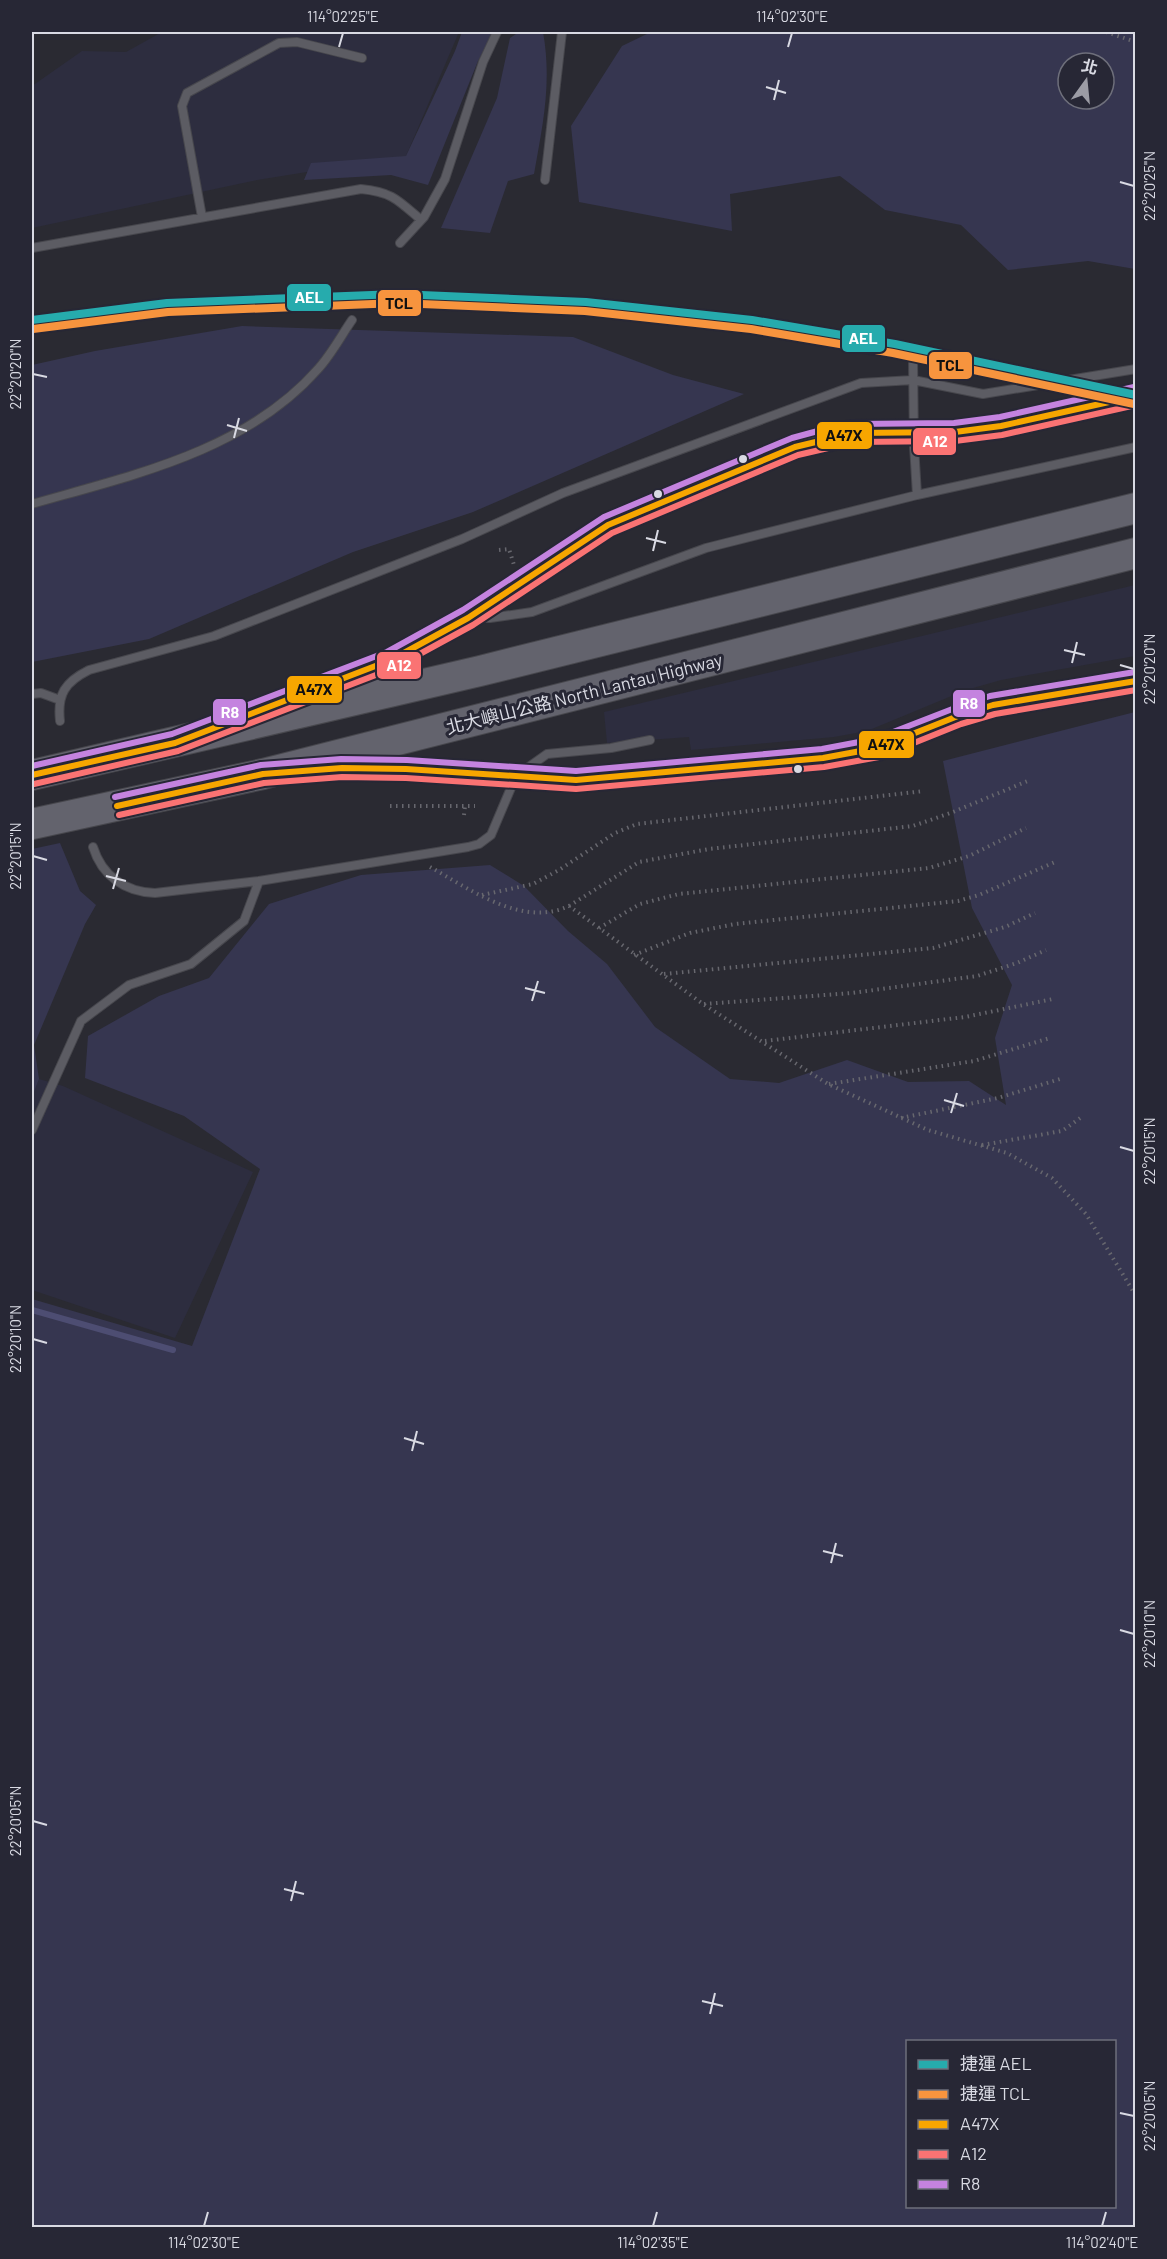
<svg xmlns="http://www.w3.org/2000/svg" width="1167" height="2259" viewBox="0 0 1167 2259" font-family="Barlow,'Noto Sans TC',sans-serif">
<style>
.built{fill:#2d2d3f}
.green{fill:#363650;fill-rule:evenodd}
.lines{fill:none;stroke-linecap:round;stroke-linejoin:round}
.stream{stroke:#4d4d72;stroke-width:6}
.lane-casing{stroke:#47474d;stroke-width:10}
.highway-casing{stroke:#47474d;stroke-width:32}
.path{stroke:#67676e;stroke-width:4;stroke-dasharray:1.5 4.5;stroke-linecap:butt}
.lane{stroke:#5c5c63;stroke-width:8}
.highway{stroke:#63636d;stroke-width:30}
.bus-1-casing{stroke:#272735;stroke-width:10}
.bus-2-casing{stroke:#272735;stroke-width:10}
.bus-3-casing{stroke:#272735;stroke-width:10}
.bus-1{stroke:#f7a600;stroke-width:6}
.bus-2{stroke:#fa7373;stroke-width:6}
.bus-3{stroke:#c483df;stroke-width:6}
.metro-1-casing{stroke:#272735;stroke-width:12}
.metro-2-casing{stroke:#272735;stroke-width:12}
.metro-1{stroke:#26abad;stroke-width:8}
.metro-2{stroke:#f7943e;stroke-width:8}
.ticks{fill:none;stroke:#d9dae3;stroke-width:2}
.bus-dot{fill:#d9dae3;stroke:#272735;stroke-width:2}
.labels{text-anchor:middle;dominant-baseline:central;stroke-width:6;stroke-linejoin:round;paint-order:stroke}
.street-label{font-size:18px;fill:#d9dae3;stroke:#272735}
.line-badge{stroke:#272735;stroke-width:2}
.badge-label{font-size:16px;text-anchor:middle;font-weight:bold;fill:#fff}
.pale-badge-label{font-size:16px;text-anchor:middle;font-weight:bold;fill:#111}
.neatline{fill:none;stroke:#d9dae3;stroke-width:2}
.ticks-label{font-size:15px;text-anchor:middle;fill:#d9dae3}
</style>
<rect width="100%" height="100%" fill="#2a2a32"/>
<path class="built" d="M162,32H459L406,156L257,180L32,228V86L82,51L126,52Z
M1135,585V656L1001,680L966,690L867,731L834,737L691,750L689,737L607,743L604,712Z
M39,1079L63,1086L253,1172L175,1338L32,1290V1096Z"/>
<path class="green" d="M462,32H493L478,61L428,185L391,175L304,180L311,163L406,156L455,51Z
M519,32H543C552,82 543,124 534,174L508,181L490,233L441,228L497,98L510,38Z
M651,32L1135,33V269L1088,261L1008,270L961,225L885,210L840,176L730,194L732,231L579,202L571,126L622,46ZM1068,63H1104V99H1068Z
M242,326L573,337L673,375L744,394L473,512L353,552L149,639L32,662V365L95,351Z
M1135,712V2227H32V1299L192,1346L260,1169L184,1116L85,1078L88,1036L159,996L209,978L269,904L361,875L490,865L524,886L568,931L607,964L655,1027L730,1079L779,1083L847,1060L908,1082L969,1081L1006,1105L995,1038L1012,985L972,908L943,761ZM908,2042H1114V2206H908Z
M60,843L80,891L96,905L85,924L34,1045L39,1079L32,1097V849Z"/>
<g class="lines">
<path class="stream" d="M32,1310L173,1350"/>
<g class="lane-casing">
<path id="lane" d="M545,180L562,32
M202,217L182,106L187,93L279,43L297,42L362,58
M400,243L424,217L445,179L483,62L497,32
M32,248L361,189C392,192 398,200 421,220
M913,357L914,445L917,495
M32,504C133,475 246,451 318,369C331,355 341,336 352,320
M470,618H490L532,612L706,548L917,495L1136,447
M32,694L41,693L60,700
M280,704L391,660L468,618L608,525L795,447C814,441 833,435 853,433C887,430 921,434 955,432C1017,427 1076,411 1136,396
M60,721C57,694 65,682 89,670L214,636L462,539L563,493L861,383L913,380L983,394L1136,369
M338,768L406,769L576,780L823,758L877,748L958,716L993,705L1136,681
M93,847C102,876 125,892 155,893L259,881L468,847L479,844L491,835L516,776L547,754L611,748L650,740
M32,1130L81,1021L129,985L191,964L244,921L259,881"/>
</g>
<g class="highway-casing">
<path id="highway" d="M32,775L480,671L1136,508
M32,824L263,774L1136,553"/>
</g>
<path class="path" d="M1106,32L1136,42
M499,550L509,549L514,565
M390,806H475
M464,815L465,806
M430,867C470,889 522,928 569,906L703,1004L828,1084L928,1130L1007,1153L1052,1178L1086,1214L1136,1296
M482,895L533,884L559,870L615,833L637,824L924,791
M569,906L639,862L709,849L913,826L953,812L1030,780
M599,928L640,904L679,894L929,868L969,856L1026,828
M634,955L690,933L735,924L958,901L979,895L1055,862
M664,974L933,948L1005,927L1035,913
M704,1004L852,993L977,976L1017,963L1046,950
M765,1041L965,1017L1053,999
M829,1084L974,1061L1050,1038
M901,1118L998,1098L1060,1079
M982,1145L1062,1131L1083,1116"/>
<use href="#lane" class="lane"/>
<use href="#highway" class="highway"/>
<g class="bus-1-casing">
<path id="bus-1" d="M32,775L175,743L391,660L468,618L608,525L795,447L853,433L955,432L1001,426L1136,396
M117,806L263,774L342,768L406,769L576,780L823,758L877,748L958,716L993,705L1136,681"/>
</g>
<g class="bus-2-casing">
<path id="bus-2" d="M34,784L178,751L394,668L473,625L612,533L798,455L854,442L955,441L1002,435L1136,405
M119,815L264,783L342,777L406,778L576,789L824,767L879,757L961,724L995,714L1136,690"/>
</g>
<g class="bus-3-casing">
<path id="bus-3" d="M32,766L172,734L387,652L463,610L604,517L792,438L829,428L852,424L954,423L1000,417L1134,387
M115,797L261,765L341,759L407,760L576,771L822,749L875,739L955,708L990,696L1135,672"/>
</g>
<use href="#bus-1" class="bus-1"/>
<use href="#bus-2" class="bus-2"/>
<use href="#bus-3" class="bus-3"/>
<g class="metro-1-casing">
<path id="metro-1" d="M32,320L167,303L398,294L586,302L752,320L895,344L1136,395"/>
</g>
<g class="metro-2-casing">
<path id="metro-2" d="M33,329L168,312L398,303L585,311L751,329L893,353L1134,404"/>
</g>
<use href="#metro-1" class="metro-1"/>
<use href="#metro-2" class="metro-2"/>
</g>
<path class="ticks" d="M339,47L343,33M788,47L792,33M766,87L786,93M774,100L779,80M1120,182L1134,186M33,374L47,377M227,425L247,431M234,438L239,418M646,538L666,543M653,551L658,530M1064,650L1085,655M1072,663L1077,642M1120,665L1134,669M33,856L47,860M106,876L126,881M113,889L119,868M525,988L545,993M532,1001L538,981M944,1100L964,1106M951,1113L957,1093M1120,1147L1134,1151M33,1339L47,1343M404,1438L424,1444M412,1451L417,1431M823,1551L843,1556M831,1563L836,1543M1120,1630L1134,1634M33,1821L47,1825M284,1889L304,1894M291,1901L296,1881M702,2001L723,2006M710,2014L715,1993M1120,2113L1134,2116M204,2226L208,2212M653,2226L657,2212M1102,2226L1106,2212"/>
<g class="bus-dot">
<circle cx="743" cy="459" r="5"/>
<circle cx="658" cy="494" r="5"/>
<circle cx="798" cy="769" r="5"/>
</g>
<g class="labels">
<g class="street-label">
<text transform="translate(584 693) rotate(-14)">北大嶼山公路 North Lantau Highway</text>
</g>
</g>
<g class="line-badge">
<rect x="286" y="283" width="46" height="29" rx="6" fill="#26abad"/>
<rect x="377" y="289" width="45" height="28" rx="6" fill="#f7943e"/>
<rect x="841" y="324" width="45" height="29" rx="6" fill="#26abad"/>
<rect x="928" y="351" width="45" height="29" rx="6" fill="#f7943e"/>
<rect x="816" y="421" width="57" height="29" rx="6" fill="#f7a600"/>
<rect x="912" y="427" width="45" height="29" rx="6" fill="#fa7373"/>
<rect x="376" y="651" width="46" height="29" rx="6" fill="#fa7373"/>
<rect x="286" y="675" width="57" height="29" rx="6" fill="#f7a600"/>
<rect x="952" y="689" width="34" height="29" rx="6" fill="#c483df"/>
<rect x="212" y="698" width="35" height="28" rx="6" fill="#c483df"/>
<rect x="858" y="730" width="57" height="29" rx="6" fill="#f7a600"/>
</g>
<g class="badge-label">
<text x="309" y="303">AEL</text>
<text x="863" y="344">AEL</text>
<text x="935" y="447">A12</text>
<text x="399" y="671">A12</text>
<text x="969" y="709">R8</text>
<text x="230" y="718">R8</text>
</g>
<g class="pale-badge-label">
<text x="399" y="309">TCL</text>
<text x="950" y="371">TCL</text>
<text x="844" y="441">A47X</text>
<text x="314" y="695">A47X</text>
<text x="886" y="750">A47X</text>
</g>
<rect width="1167" height="2259" fill="none" stroke="#272735" stroke-width="66"/>
<rect x="906" y="2040" width="210" height="168" fill="#272735" stroke="#6e6f7b" stroke-width="1.5"/>
<rect x="918" y="2060" width="30" height="9" fill="#26abad" stroke="#6e6f7b" stroke-width="1.5"/>
<text x="960" y="2070" font-size="18" fill="#d9dae3">捷運 AEL</text>
<rect x="918" y="2090" width="30" height="9" fill="#f7943e" stroke="#6e6f7b" stroke-width="1.5"/>
<text x="960" y="2100" font-size="18" fill="#d9dae3">捷運 TCL</text>
<rect x="918" y="2120" width="30" height="9" fill="#f7a600" stroke="#6e6f7b" stroke-width="1.5"/>
<text x="960" y="2130" font-size="18" fill="#d9dae3">A47X</text>
<rect x="918" y="2150" width="30" height="9" fill="#fa7373" stroke="#6e6f7b" stroke-width="1.5"/>
<text x="960" y="2160" font-size="18" fill="#d9dae3">A12</text>
<rect x="918" y="2180" width="30" height="9" fill="#c483df" stroke="#6e6f7b" stroke-width="1.5"/>
<text x="960" y="2190" font-size="18" fill="#d9dae3">R8</text>
<g transform="translate(1086 81) rotate(15)"><circle r="28" fill="#272735" stroke="#6e6f7b" stroke-width="1.5"/>
<path d="M0-4.5L10 22L0 15L-10 22Z" fill="#9c9ca5"/>
<text y="-9" font-size="16" font-weight="bold" text-anchor="middle" fill="#d9dae3">北</text>
</g>
<rect x="33" y="33" width="1101" height="2193" class="neatline"/>
<g class="ticks-label">
<text x="343" y="22">114°02'25"E</text>
<text x="792" y="22">114°02'30"E</text>
<text transform="translate(1150 186) rotate(-90)" y="5">22°20'25"N</text>
<text transform="translate(16 374) rotate(-90)" y="5">22°20'20"N</text>
<text transform="translate(1150 669) rotate(-90)" y="5">22°20'20"N</text>
<text transform="translate(16 856) rotate(-90)" y="5">22°20'15"N</text>
<text transform="translate(1150 1151) rotate(-90)" y="5">22°20'15"N</text>
<text transform="translate(16 1339) rotate(-90)" y="5">22°20'10"N</text>
<text transform="translate(1150 1634) rotate(-90)" y="5">22°20'10"N</text>
<text transform="translate(16 1821) rotate(-90)" y="5">22°20'05"N</text>
<text transform="translate(1150 2116) rotate(-90)" y="5">22°20'05"N</text>
<text x="204" y="2248">114°02'30"E</text>
<text x="653" y="2248">114°02'35"E</text>
<text x="1102" y="2248">114°02'40"E</text>
</g>
</svg>
